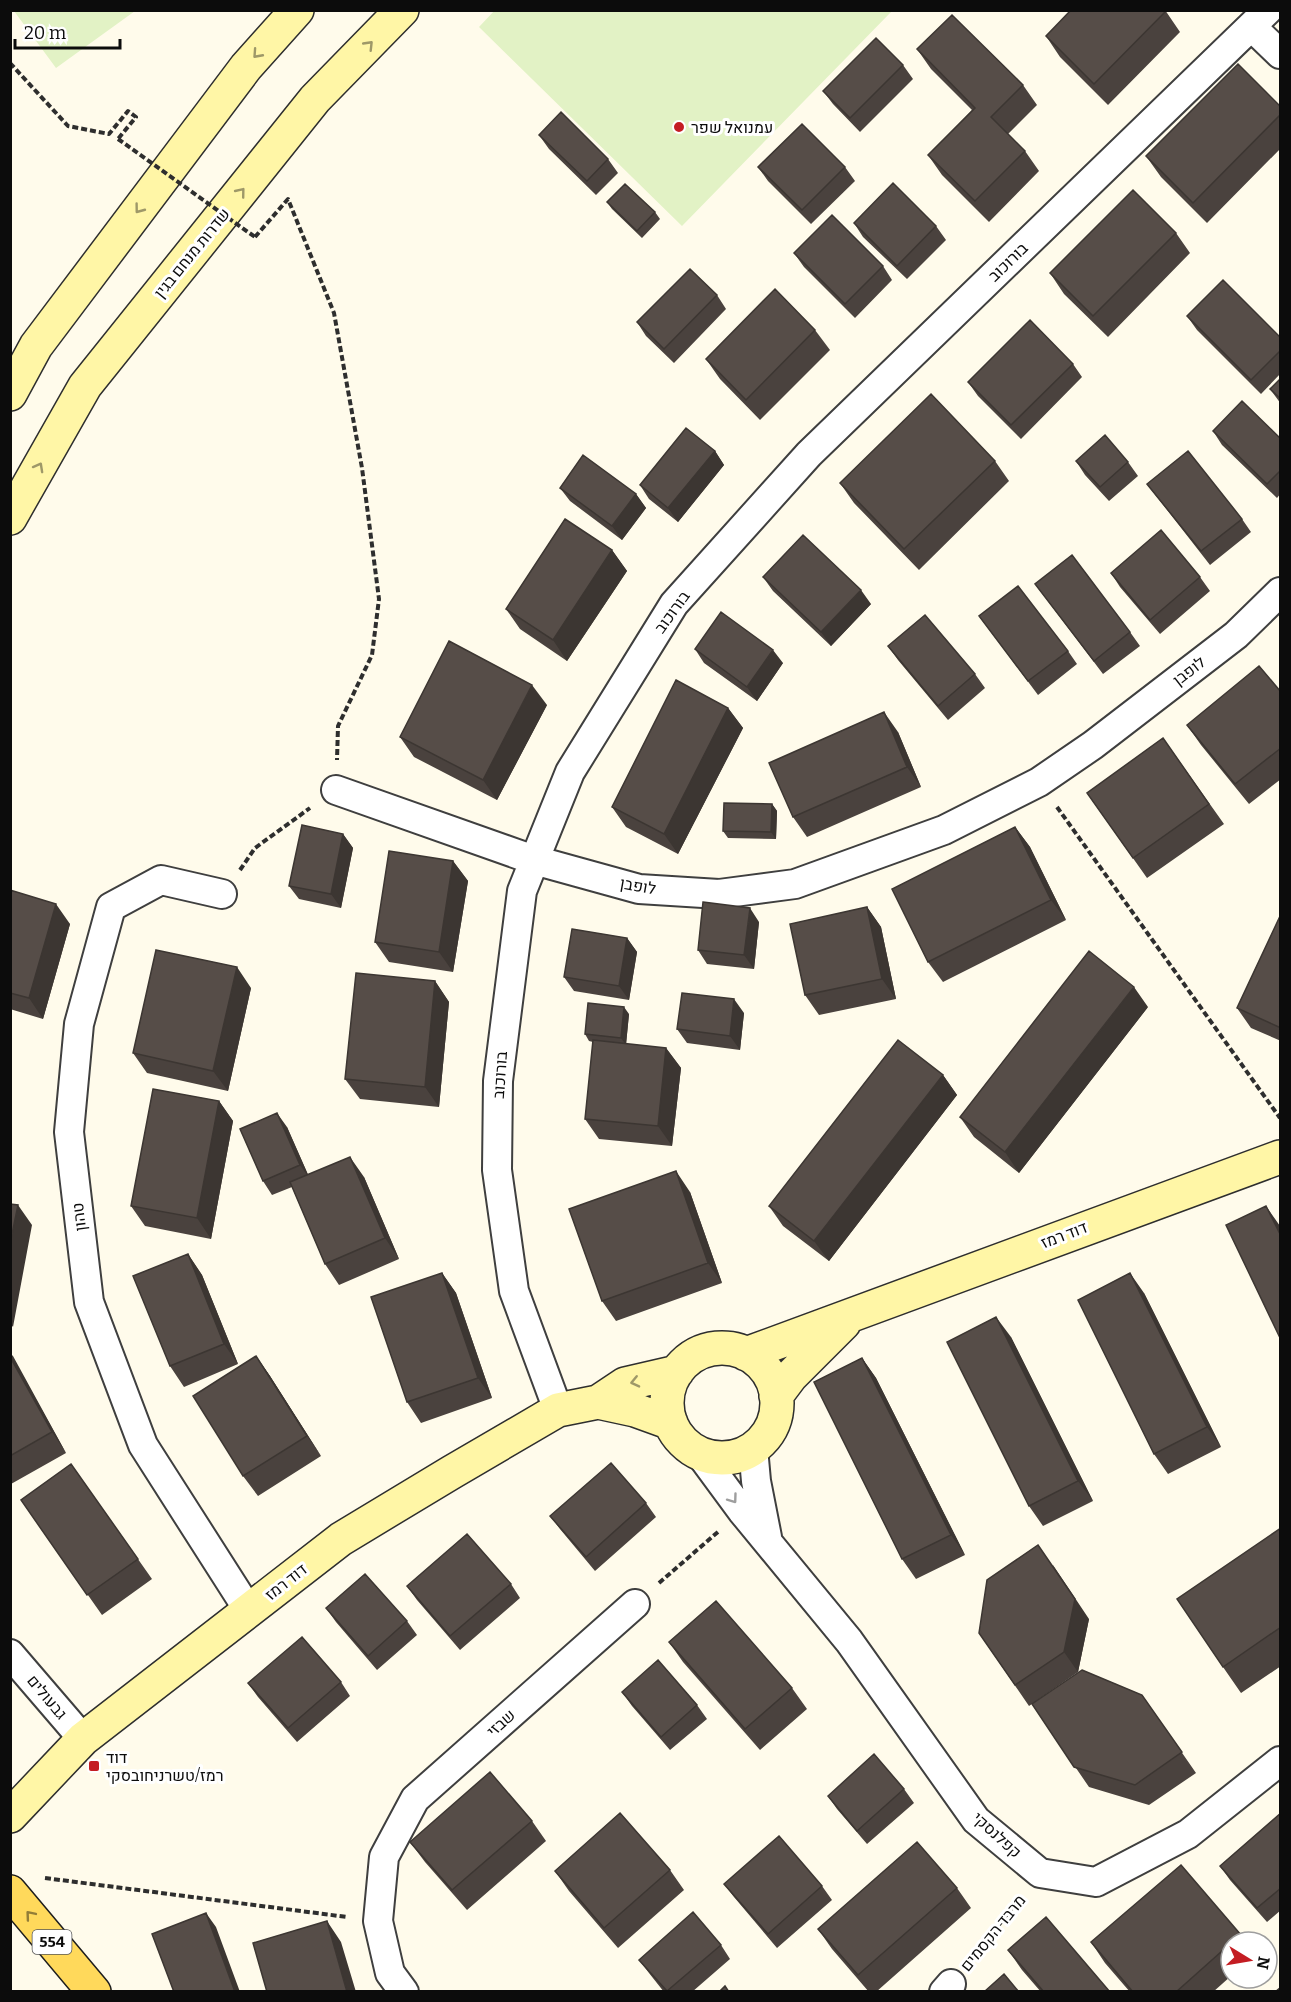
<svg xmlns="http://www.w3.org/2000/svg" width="1291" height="2002" viewBox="0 0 1291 2002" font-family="Bitter,Heebo,serif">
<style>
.pitch{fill:#e2f2c5}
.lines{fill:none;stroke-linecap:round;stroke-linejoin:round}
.street-casing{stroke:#3f3f3f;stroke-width:32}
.secondary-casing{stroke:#2e2e2e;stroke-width:36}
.primary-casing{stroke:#1d1d1d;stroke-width:36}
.path{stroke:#2e2e2e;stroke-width:4;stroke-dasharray:6 3;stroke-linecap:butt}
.street{stroke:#fff;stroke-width:28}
.secondary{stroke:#fff6a6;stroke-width:33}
.primary{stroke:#ffd95b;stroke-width:33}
.path-bridge{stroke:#2e2e2e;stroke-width:4;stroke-dasharray:6 3;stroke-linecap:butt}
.wall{fill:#4a423e}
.shaded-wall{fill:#3c3632}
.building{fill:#564d48;stroke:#3c3632;stroke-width:1.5}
.oneway{stroke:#9e9868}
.oneway2{stroke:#9e9e9e}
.oneway3{stroke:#927d37}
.poi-dot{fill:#c41d23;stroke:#fff;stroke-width:2}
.labels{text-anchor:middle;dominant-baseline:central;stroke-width:6;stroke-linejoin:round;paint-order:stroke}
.shield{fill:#fff;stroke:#555;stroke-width:1.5}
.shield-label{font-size:15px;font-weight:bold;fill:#0c0c0c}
.poi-label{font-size:16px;fill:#0c0c0c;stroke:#fff;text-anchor:start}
.street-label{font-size:16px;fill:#0c0c0c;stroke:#fff}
</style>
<rect width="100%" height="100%" fill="#fffbeb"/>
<path class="pitch" d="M495,10H892V11L682,226L479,27Z
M14,11H135L56,68Z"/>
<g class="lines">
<g class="street-casing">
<path id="street" d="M1252,27L1280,54
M336,790L534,860L639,889L719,894L795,884L944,830L1039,782L1093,745L1236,635L1280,592
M222,894L161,880L111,907L79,1024L69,1132L89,1302L143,1445L249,1611
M558,1410L514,1291L497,1170L498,1081L522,891L570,772L674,604L809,454L1268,10
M753,1448L756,1481L767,1537
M700,1454L742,1511L849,1641L976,1820L1040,1873L1096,1882L1188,1834L1280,1761
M10,1654L83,1739
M404,1992L390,1973L378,1921L384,1857L415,1799L635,1604
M944,1992L951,1984"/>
</g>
<g class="secondary-casing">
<path id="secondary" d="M10,394L36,346L246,67L297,10
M10,518L85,386L315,99L402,10
M667 1403a55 55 0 1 1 110 0a55 55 0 1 1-110 0Z
M746,1354L1280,1157
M776,1396L791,1376L844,1323
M598,1402L625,1384L677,1372
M10,1816L83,1739L341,1539L452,1472L558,1410L598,1402L635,1410L671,1423"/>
</g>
<g class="primary-casing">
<path id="primary" d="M10,1892L94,1992"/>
</g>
<path class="path" d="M10,63L68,126L109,134L128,111L136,117L118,139
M255,237L288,199L334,313L362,468L379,599L372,655L338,726L337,760
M1057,807L1280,1118
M240,870L255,848L310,808
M659,1583L719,1531
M45,1878L347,1917
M971,1960L1020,1898"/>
<use href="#street" class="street"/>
<use href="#secondary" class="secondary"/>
<use href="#primary" class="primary"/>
<path class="path-bridge" d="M118,139L255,237"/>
</g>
<path class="wall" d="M1165,10L1180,32L1108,105L1060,57L1046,36Z
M917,49L1023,85L1037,105L1008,134L1025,151L1039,171L989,222L942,175L928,155L972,110L931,69Z
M903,65L913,79L860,132L833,104L823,91Z
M1281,107V148L1207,223L1161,177L1146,156Z
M539,135L608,159L618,173L596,195L549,149Z
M758,167H845L855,181L811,224L768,181Z
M607,202L655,212L660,219L642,238L612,209Z
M854,223L936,226L946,240L907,279L863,237Z
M1176,233L1190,253L1108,337L1064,294L1050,273Z
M794,253L883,266L892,280L855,318L804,267Z
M717,295L726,309L674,363L646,336L637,322Z
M1187,316L1281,338V373L1261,394L1197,330Z
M815,330L830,350L760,420L720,379L706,359Z
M1073,364L1082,377L1021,439L978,396L968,382Z
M1281,378V404L1270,389Z
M1213,431L1281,439V493L1277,498L1222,445Z
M715,451L724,465L678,522L649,499L640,485Z
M995,461L1009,481L919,570L854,503L840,483Z
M1076,461L1128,462L1138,476L1109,501L1085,475Z
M1147,484L1242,519L1251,532L1210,565L1157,497Z
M560,488L636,494L646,508L622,540L570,501Z
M612,550L627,571L567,661L520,629L506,609Z
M1111,573L1200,577L1210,591L1160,634L1120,587Z
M763,577L871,604L831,646L773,591Z
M1035,584L1130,632L1140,646L1103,674Z
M979,616L1068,651L1077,664L1038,695Z
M888,646L975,674L985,688L948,720L898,660Z
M695,649L783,663L757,701L704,663Z
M1281,692V779L1249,804L1201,745L1187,725Z
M547,705L497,800L414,757L400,737Z
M728,708L743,728L678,854L626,827L612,807Z
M898,732L921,787L807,837L793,817Z
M1163,738L1224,824L1147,878L1087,793Z
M772,804L777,811L776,839L728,838L723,831Z
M1015,827L1030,847L1066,920L943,982L928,962Z
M343,834L353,848L341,908L299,899L289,886Z
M453,861L468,881L453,972L389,962L375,942Z
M10,890L70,924L43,1019L10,1009Z
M867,907L881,927L896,999L819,1015L805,995Z
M1281,914V1041L1251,1028L1237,1008Z
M759,922L754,969L707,964L698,950Z
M627,938L637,952L629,1000L574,991L564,977Z
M435,981L449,1002L439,1107L360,1099L345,1079Z
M251,988L228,1091L147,1073L133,1053Z
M1148,1007L1019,1173L974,1137L960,1117Z
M744,1013L740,1050L687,1043L677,1029Z
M629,1014L626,1044L666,1048L681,1068L672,1146L599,1139L585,1119L593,1042L589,1041L585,1034Z
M943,1075L957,1095L829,1261L783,1226L769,1206Z
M219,1101L233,1121L211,1239L145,1226L131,1206Z
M287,1127L308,1175L364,1177L399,1259L339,1285L325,1264L292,1187L272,1195L263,1181Z
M690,1192L722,1283L616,1321L602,1301Z
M188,1254L202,1275L238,1364L184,1387L170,1366Z
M442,1273L456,1293L492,1398L421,1423L407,1402Z
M1144,1293L1221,1447L1168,1474L1154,1454Z
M1011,1337L1093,1501L1043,1526L1029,1506Z
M10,1353L66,1453L11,1484L10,1483Z
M256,1356L270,1376L321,1456L258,1496L243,1476Z
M862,1358L876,1378L965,1555L916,1579L902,1559Z
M71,1464L152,1579L102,1615L21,1500Z
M646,1503L656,1517L595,1571L560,1529L550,1516Z
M1281,1528V1666L1241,1693L1223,1667Z
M511,1584L520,1598L460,1650L417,1600L407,1586Z
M326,1608L407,1621L417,1635L377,1670L336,1622Z
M1089,1619L1078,1672L1029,1706L979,1633Z
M669,1642L792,1688L807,1709L760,1750L683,1662Z
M341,1682L350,1696L297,1742L258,1697L248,1683Z
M622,1692L697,1705L707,1719L670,1750L632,1706Z
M1142,1695L1196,1773L1149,1805L1089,1787L1032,1704Z
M904,1789L914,1803L867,1844L837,1809L828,1796Z
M1281,1813V1910L1267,1922L1230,1880L1220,1866Z
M532,1821L546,1841L467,1910L425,1862L410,1842Z
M670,1870L684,1890L618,1948L569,1891L555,1871Z
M724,1884L822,1886L832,1900L777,1948L734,1897Z
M957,1888L971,1908L876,1992H869L832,1949L818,1929Z
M1241,1935L1246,1942H1231V1976L1213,1992H1130L1105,1963L1091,1942Z
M721,1945L730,1959L692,1992H664L649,1973L639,1960Z
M1008,1950L1110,1992H1041L1022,1970Z"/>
<path class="shaded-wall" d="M715,451L724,465L678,522L668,508Z
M636,494L646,508L622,540L612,526Z
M612,550L627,571L567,661L553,640Z
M861,590L871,604L831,646L821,632Z
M773,650L783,663L757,701L747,687Z
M532,685L547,705L497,800L483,780Z
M728,708L743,728L678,854L664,834Z
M884,712L898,732L921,787L907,767Z
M772,804L777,811L776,839L771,832Z
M1015,827L1030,847L1066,920L1051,900Z
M343,834L353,848L341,908L331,894Z
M453,861L468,881L453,972L439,952Z
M56,904L70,924L43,1019L29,998Z
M867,907L881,927L896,999L882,979Z
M750,908L759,922L754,969L744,955Z
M627,938L637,952L629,1000L619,986Z
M237,967L251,988L228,1091L213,1071Z
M435,981L449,1002L439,1107L425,1087Z
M1134,987L1148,1007L1019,1173L1005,1152Z
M734,999L744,1013L740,1050L730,1036Z
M624,1007L629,1014L626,1045L621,1038Z
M666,1048L681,1068L672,1146L658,1126Z
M943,1075L957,1095L829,1261L814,1241Z
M219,1101L233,1121L211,1239L197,1218Z
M277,1113L287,1127L310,1179L300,1165Z
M350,1157L364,1177L399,1259L385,1238Z
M676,1171L690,1192L722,1283L708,1263Z
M18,1205L32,1225L13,1327L10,1323V1244Z
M1266,1206L1280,1226L1281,1236Z
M188,1254L202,1275L238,1364L224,1344Z
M442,1273L456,1293L492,1398L478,1378Z
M1130,1273L1144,1293L1221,1447L1207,1427Z
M996,1317L1011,1337L1093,1501L1078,1481Z
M10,1353L13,1356L66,1453L52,1432L10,1357Z
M256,1356L270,1376L321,1456L307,1436Z
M862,1358L876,1378L965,1555L951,1535Z
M1053,1565L1089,1619L1078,1672L1064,1652Z
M206,1913L216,1927L240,1992H235Z
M327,1921L341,1942L356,1992H347Z"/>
<path class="building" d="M1071,10H1165L1166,11L1094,84L1046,36Z
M952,15L1023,85L991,117L1025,151L975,201L928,155L975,108L917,49Z
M876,38L903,65L850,118L823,91Z
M1238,64L1281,107V114L1193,203L1146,156Z
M561,112L608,159L587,181L539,135Z
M802,124L845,167L802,210L758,167Z
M893,183L936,226L897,266L854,223Z
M625,184L655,212L637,231L607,202Z
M1133,190L1176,233L1093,316L1050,273Z
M832,215L883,266L845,304L794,253Z
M690,269L717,295L664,349L637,322Z
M1223,280L1281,338V350L1251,380L1187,316Z
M775,289L815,330L746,400L706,359Z
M1030,320L1073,364L1011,425L968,382Z
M1281,378V399L1270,389Z
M931,394L995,461L904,549L840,483Z
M1242,401L1281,439V470L1267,484L1213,431Z
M686,428L715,451L668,508L640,485Z
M1105,435L1128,462L1100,487L1076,461Z
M1188,451L1242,519L1201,551L1147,484Z
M583,455L636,494L612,526L560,488Z
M565,519L612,550L553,640L506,609Z
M1161,530L1200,577L1150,620L1111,573Z
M803,535L861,590L821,632L763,577Z
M1072,555L1130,632L1094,661L1035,584Z
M1018,586L1068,651L1028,681L979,616Z
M721,612L773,650L747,687L695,649Z
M925,615L975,674L938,706L888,646Z
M449,641L532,685L483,780L400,737Z
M1259,666L1281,692V748L1235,784L1187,725Z
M676,680L728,708L664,834L612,807Z
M884,712L907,767L793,817L769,763Z
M1163,738L1209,804L1133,858L1087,793Z
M724,803L772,804L771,832L723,831Z
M302,825L343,834L331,894L289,886Z
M1015,827L1051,900L928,962L892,889Z
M389,851L453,861L439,952L375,942Z
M10,890L56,904L29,998L10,993Z
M703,902L750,908L744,955L698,950Z
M867,907L882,979L805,995L790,924Z
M1281,914V1028L1237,1008Z
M572,929L627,938L619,986L564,977Z
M156,950L237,967L213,1071L133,1053Z
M1089,951L1134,987L1005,1152L960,1117Z
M356,973L435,981L425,1087L345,1079Z
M682,993L734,999L730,1036L677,1029Z
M588,1003L624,1007L621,1038L585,1034Z
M593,1040L666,1048L658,1126L585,1119Z
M898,1040L943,1075L814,1241L769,1206Z
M153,1089L219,1101L197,1218L131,1206Z
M277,1113L300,1165L263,1181L240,1129Z
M350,1157L385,1238L325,1264L290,1182Z
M676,1171L708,1263L602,1301L569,1209Z
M10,1204L18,1205L10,1244Z
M1266,1206L1281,1236V1340L1226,1225Z
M188,1254L224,1344L170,1366L133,1276Z
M442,1273L478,1378L407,1402L371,1297Z
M1130,1273L1207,1427L1154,1454L1078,1300Z
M996,1317L1078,1481L1029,1506L947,1342Z
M256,1356L307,1436L243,1476L193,1396Z
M10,1357L52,1432L10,1456Z
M862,1358L951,1535L902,1559L814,1382Z
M611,1463L646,1503L586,1557L550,1516Z
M71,1464L138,1559L87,1595L21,1500Z
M1281,1528V1627L1223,1667L1177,1599Z
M467,1534L511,1584L450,1636L407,1586Z
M1038,1545L1075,1599L1064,1652L1015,1685L979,1633L987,1580Z
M365,1574L407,1621L368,1656L326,1608Z
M716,1601L792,1688L745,1729L669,1642Z
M302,1637L341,1682L288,1728L248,1683Z
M658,1660L697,1705L661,1737L622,1692Z
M1082,1670L1142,1695L1182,1752L1135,1785L1074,1767L1032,1704Z
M874,1754L904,1789L857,1831L828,1796Z
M490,1772L532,1821L452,1890L410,1842Z
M620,1813L670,1870L604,1928L555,1871Z
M1281,1813V1888L1257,1908L1220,1866Z
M779,1836L822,1886L768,1934L724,1884Z
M917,1842L957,1888L858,1975L818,1929Z
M1181,1865L1241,1935L1233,1942H1231V1943L1176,1992H1133L1091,1942Z
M693,1912L721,1945L667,1991L639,1960Z
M206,1913L235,1992H174L152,1934Z
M1046,1917L1110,1992H1044L1008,1950Z
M327,1921L347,1992H267L253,1943Z
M1004,1974L1019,1992H984Z
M725,1986L729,1992H719Z
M1281,1987V1992H1275Z"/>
<defs><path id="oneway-chevron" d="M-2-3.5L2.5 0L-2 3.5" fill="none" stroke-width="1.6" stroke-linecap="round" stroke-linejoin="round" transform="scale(1.5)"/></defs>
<g class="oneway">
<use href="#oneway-chevron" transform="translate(369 45) rotate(-46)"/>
<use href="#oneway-chevron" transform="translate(257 54) rotate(132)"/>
<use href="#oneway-chevron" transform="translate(241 192) rotate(-51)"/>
<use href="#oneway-chevron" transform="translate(139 209) rotate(127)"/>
<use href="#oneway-chevron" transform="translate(39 467) rotate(-61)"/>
<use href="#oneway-chevron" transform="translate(635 1382) rotate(167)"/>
</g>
<use class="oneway2" href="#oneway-chevron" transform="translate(733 1499) rotate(54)"/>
<use class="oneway3" href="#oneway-chevron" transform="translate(30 1915) rotate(-130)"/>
<g class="poi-dot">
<circle cx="679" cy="127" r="6"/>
<rect x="88" y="1760" width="12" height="12" rx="3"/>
</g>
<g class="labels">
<rect class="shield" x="32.5" y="1930" width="39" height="24" rx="4.5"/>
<g class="shield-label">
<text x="52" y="1942">554</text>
</g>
<g class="poi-label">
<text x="691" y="127">עמנואל שפר</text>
<text x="106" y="1757">דוד<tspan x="106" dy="18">רמז/טשרניחובסקי</tspan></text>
</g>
<g class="street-label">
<text transform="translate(192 253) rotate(-51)">שדרות מנחם בגין</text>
<text transform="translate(1008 262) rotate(-44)">בורוכוב</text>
<text transform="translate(672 612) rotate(-54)">בורוכוב</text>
<text transform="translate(1189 671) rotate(-38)">לופבן</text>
<text transform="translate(638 886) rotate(10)">לופבן</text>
<text transform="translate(500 1075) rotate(-86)">בורוכוב</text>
<text transform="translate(79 1217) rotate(-97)">טהון</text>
<text transform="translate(1064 1235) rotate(-21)">דוד רמז</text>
<text transform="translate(286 1582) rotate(-38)">דוד רמז</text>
<text transform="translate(47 1697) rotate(50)">גבעולים</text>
<text transform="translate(501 1723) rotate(-42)">שבזי</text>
<text transform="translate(997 1835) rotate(42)">קפלנסקי</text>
<text transform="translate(993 1933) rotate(-51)">מרבד הקסמים</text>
</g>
</g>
<rect width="1291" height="2002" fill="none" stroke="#0c0c0c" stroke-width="24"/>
<g transform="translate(1249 1960) rotate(101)"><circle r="28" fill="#ffffff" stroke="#9e9e9e" stroke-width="1.5"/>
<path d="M0-4.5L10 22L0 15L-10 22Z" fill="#c41d23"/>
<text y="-9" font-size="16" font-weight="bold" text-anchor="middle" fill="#0c0c0c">N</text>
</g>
<path d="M15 39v9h105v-9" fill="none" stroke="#0c0c0c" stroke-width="3"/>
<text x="24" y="39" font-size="18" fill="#0c0c0c" stroke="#ffffff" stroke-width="4.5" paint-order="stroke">20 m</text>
</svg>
